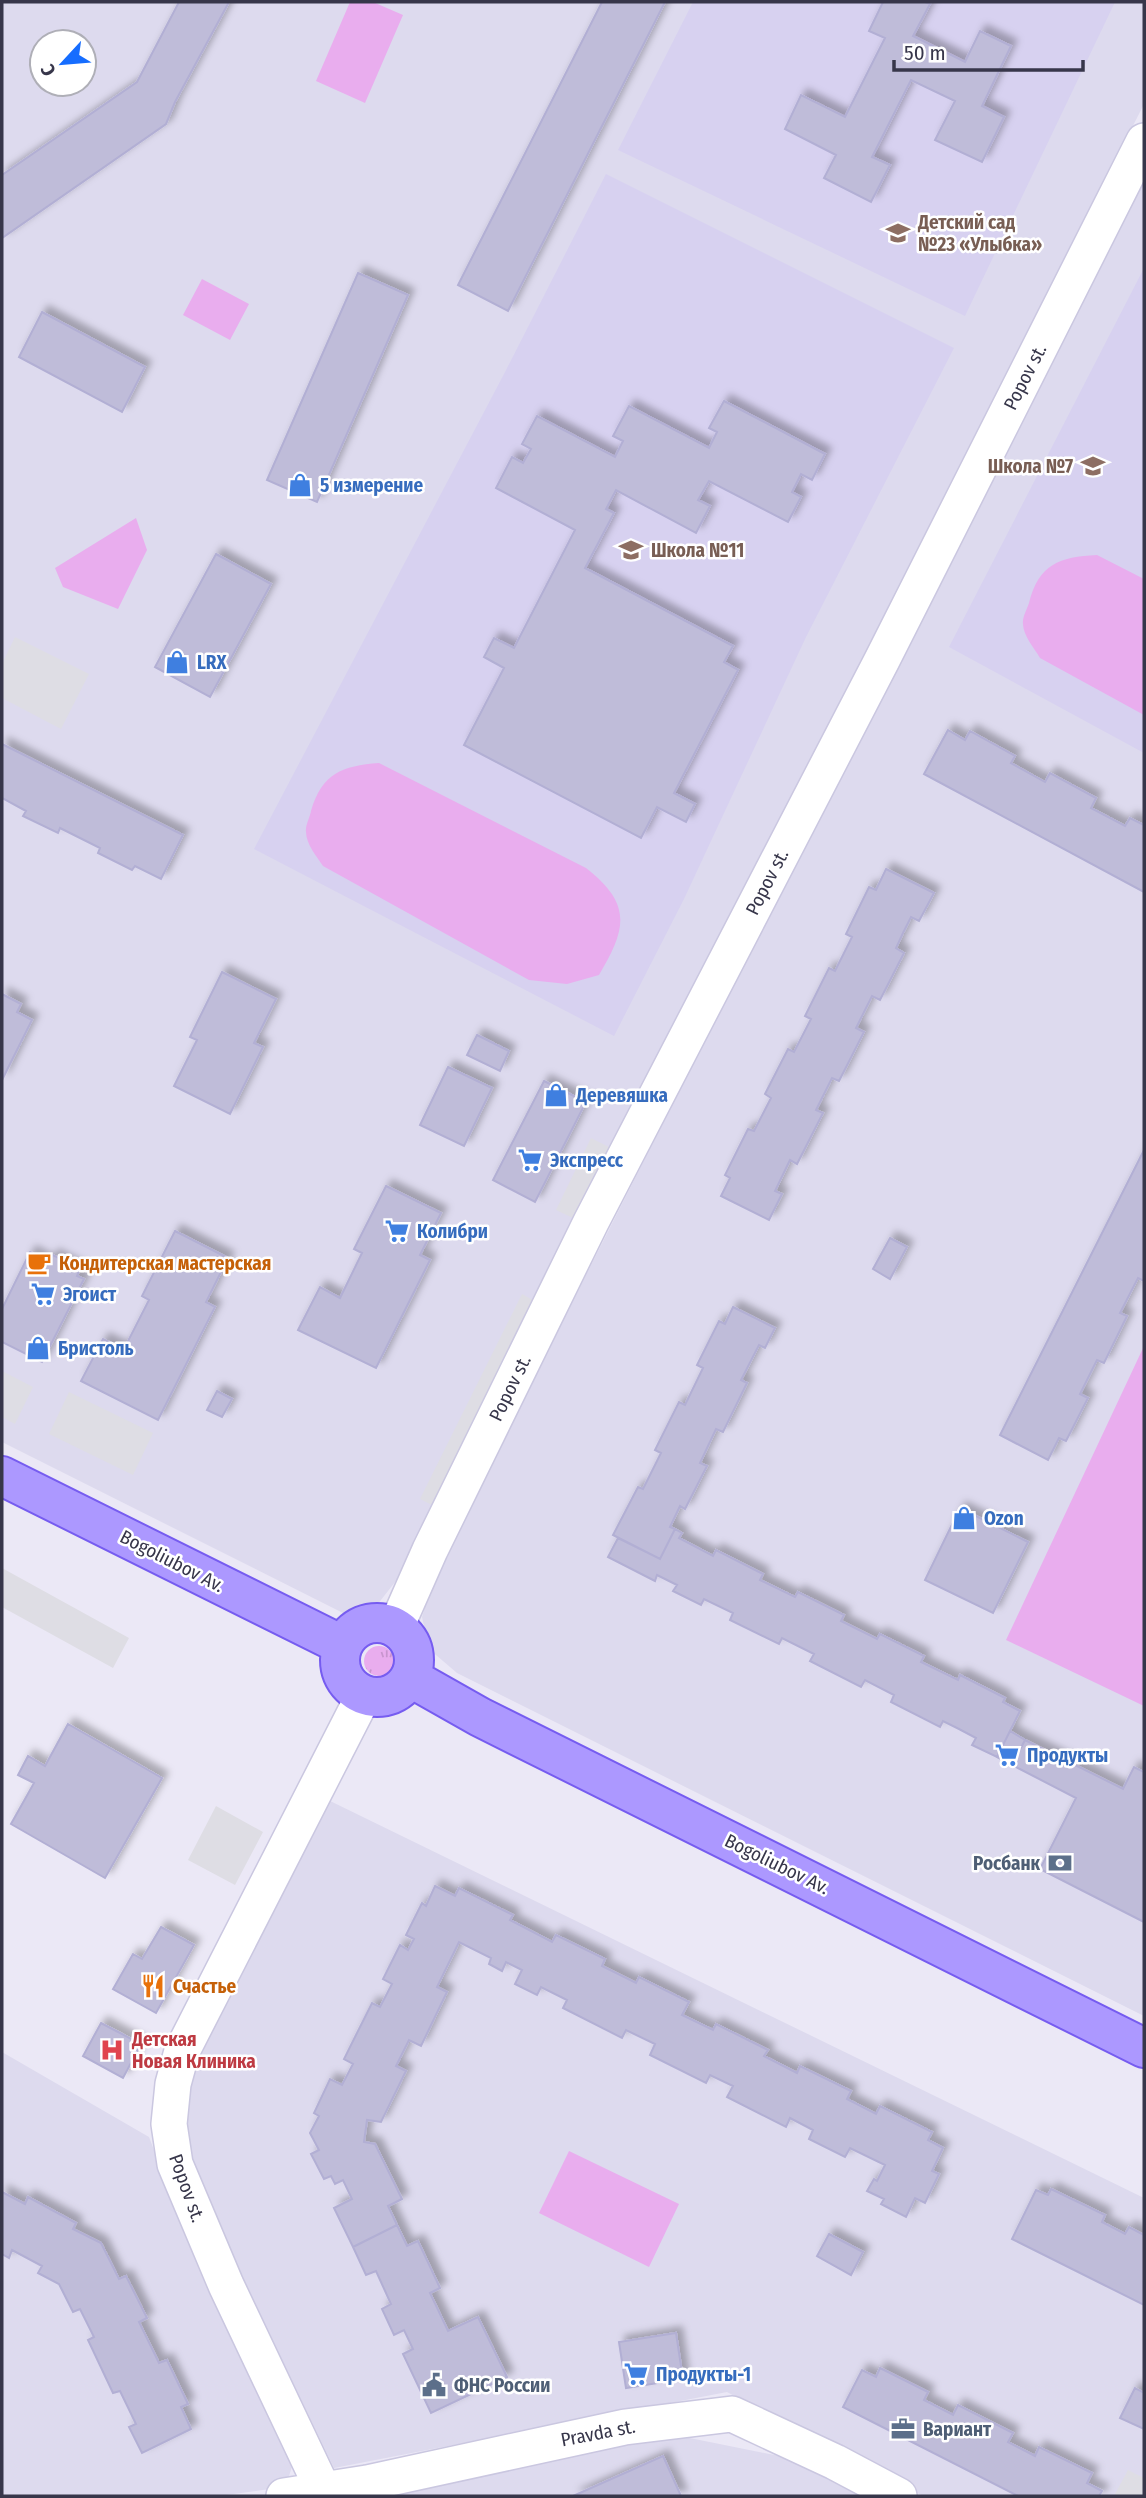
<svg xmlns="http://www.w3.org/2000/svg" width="1146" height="2498" viewBox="0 0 1146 2498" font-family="'Fira Sans Condensed',sans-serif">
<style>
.residential{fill:#dddaee;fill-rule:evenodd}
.education{fill:#d7d1f0}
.grass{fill:url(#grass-tufts)}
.green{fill:#e9adee}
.parking{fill:#dedde4}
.building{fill:#bfbcd9;stroke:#b2afd4;stroke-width:2;filter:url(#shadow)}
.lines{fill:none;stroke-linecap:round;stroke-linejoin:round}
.minor-casing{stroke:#cac7e0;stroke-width:38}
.major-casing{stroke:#765cf0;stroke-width:42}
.minor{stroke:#fff;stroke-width:35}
.major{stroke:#ac98ff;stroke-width:38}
.labels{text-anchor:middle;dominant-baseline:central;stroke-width:5;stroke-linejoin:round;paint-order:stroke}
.education-label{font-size:19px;font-weight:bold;fill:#785e54;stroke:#fff;text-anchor:start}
.street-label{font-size:19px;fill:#37364a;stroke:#fff}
.shop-label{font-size:19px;font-weight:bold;fill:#366cbe;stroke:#fff;text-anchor:start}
.food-label{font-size:19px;font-weight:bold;fill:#c56008;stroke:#fff;text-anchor:start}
.service-label{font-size:19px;font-weight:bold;fill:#4e5e75;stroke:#fff;text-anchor:start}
.health-label{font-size:19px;font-weight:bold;fill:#be3a42;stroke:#fff;text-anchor:start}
</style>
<defs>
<pattern id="grass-tufts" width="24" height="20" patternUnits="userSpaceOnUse" patternTransform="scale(1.75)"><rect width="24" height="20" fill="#e9adee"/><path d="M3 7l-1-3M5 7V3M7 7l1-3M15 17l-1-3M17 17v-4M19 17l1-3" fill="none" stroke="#c895ce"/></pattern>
<filter id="shadow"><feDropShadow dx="6" dy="-6" stdDeviation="3.5" flood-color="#0004"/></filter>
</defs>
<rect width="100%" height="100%" fill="#ebe8f6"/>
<path class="residential" d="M2,2H1144V104L399,1577L377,1605L345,1614L2,1442ZM42,42H84V84H42Z
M1144,174V2016L457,1673L429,1649L422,1617L438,1567Z
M324,1798L1144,2198V2496H923L727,2392L334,2468L192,2173L183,2107L195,2047Z
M2,2052L149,2137L166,2181L295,2457L289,2476L270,2489L219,2496H2Z
M670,2434L799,2460L869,2496H385Z"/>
<path class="education" d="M693,2H1115L965,316L618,150Z
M606,174L954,348L806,637L684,899L614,1036L254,849L504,374Z
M1144,268V753L949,647Z"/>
<path class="grass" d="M364 1661a15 15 0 1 1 30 0a15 15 0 1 1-30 0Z"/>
<path class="green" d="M350,2H373L403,15L365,103L316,81Z
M202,279L249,304L230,340L183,315Z
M136,518L147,550L118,609L63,587L55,568Z
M1097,555L1144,579V715L1040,658C1034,648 1023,635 1023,624C1022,618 1027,609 1029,603C1039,564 1059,557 1097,555Z
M379,763L586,868C632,904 627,928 599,975L567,984L529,980L323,866C317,857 306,844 306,832C305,826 310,817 311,811C322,773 342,766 379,763Z
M1144,1346V1706L1006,1640Z
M569,2151L679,2204L649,2267L539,2213Z"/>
<path class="parking" d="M15,637L89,674L61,729L2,698V664Z
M591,1138L611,1148L575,1219L556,1210Z
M522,1294L540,1304L438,1508L420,1499Z
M2,1371L33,1387L15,1424L2,1417Z
M69,1392L153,1433L133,1475L49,1434Z
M2,1568L129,1638L113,1668L2,1607Z
M216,1806L263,1832L235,1885L188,1860Z
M1128,2470L1144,2478V2496H1114Z"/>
<path class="building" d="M179,2H229L175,102L166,124L2,238V175L137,82Z
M602,2H665L508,311L458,285Z
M883,2H925L930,4L913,36L965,62L980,31L1011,46L982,106L1004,117L982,162L935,140L955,101L911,80L872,157L890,165L871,202L824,178L836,155L785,129L801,95L845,117L885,38L869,31Z
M358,273L408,295L317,502L267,480Z
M42,312L145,367L122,412L19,357Z
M724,401L825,454L812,480L801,474L792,492L801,497L788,522L709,481L698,500L710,506L696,533L616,490L606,509L614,513L585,568L733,646L724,662L738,670L674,793L695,804L686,822L657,807L641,838L464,745L504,668L484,657L494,638L514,648L575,530L496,488L512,457L523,463L531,449L522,444L537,416L615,457L623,441L613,436L629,406L709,448L717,432L709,428Z
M216,554L271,584L210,697L155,667Z
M948,730L965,740L970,731L1015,756L1011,763L1045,782L1050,773L1096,798L1091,808L1125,826L1130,818L1144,825V892L924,774Z
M2,744L183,835L161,879L135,866L132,870L98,853L100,848L60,828L58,833L23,816L26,811L2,798Z
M886,869L934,893L919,921L911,917L903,933L896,948L904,953L880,1000L872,996L856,1028L864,1032L839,1081L832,1078L816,1110L823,1113L797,1164L790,1160L775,1191L782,1194L769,1220L721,1196L730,1178L725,1175L748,1129L754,1131L771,1098L765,1094L788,1049L794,1052L811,1019L805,1016L829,968L835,971L852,937L846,934L869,887L876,890Z
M222,972L276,999L254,1043L263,1047L230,1114L174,1086L197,1040L190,1037Z
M2,994L21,1004L17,1012L32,1020L2,1080Z
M477,1035L509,1051L500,1071L467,1055Z
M448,1067L492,1088L464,1146L420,1125Z
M544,1081L586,1102L535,1202L493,1180Z
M1144,1150V1281L1138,1278L1120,1313L1127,1316L1104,1363L1097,1360L1080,1394L1088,1398L1066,1441L1059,1438L1048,1460L1000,1435Z
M386,1186L441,1213L420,1255L430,1260L376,1368L298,1330L320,1287L340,1298L362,1253L354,1249Z
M175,1231L228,1258L206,1302L215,1307L158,1420L81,1381L103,1339L124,1349L149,1300L142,1296Z
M890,1238L907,1247L890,1279L873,1269Z
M30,1252L49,1262L53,1255L80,1269L77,1276L84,1279L42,1362L2,1342V1309Z
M733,1307L775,1328L765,1348L759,1345L741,1380L747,1383L723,1432L716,1429L700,1463L707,1466L685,1509L680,1506L670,1527L675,1529L660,1559L613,1535L638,1487L643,1489L661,1453L655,1450L679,1402L685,1405L703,1368L697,1365L719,1321L725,1324Z
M217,1391L232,1399L222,1417L207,1410Z
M960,1508L1028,1542L993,1613L925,1580Z
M675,1529L682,1533L679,1538L713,1556L716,1550L763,1574L760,1580L795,1597L798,1592L844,1615L841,1621L877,1639L880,1634L924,1656L921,1662L958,1680L960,1675L1005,1698L1003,1702L1020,1711L997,1757L972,1745L976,1738L959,1729L943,1721L940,1727L891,1702L894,1695L865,1680L861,1687L810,1661L814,1654L782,1638L779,1644L730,1620L733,1613L704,1599L701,1605L673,1591L677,1585L657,1575L655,1581L608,1557L618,1538L660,1559Z
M68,1724L162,1778L105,1878L11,1824L34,1783L18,1775L28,1756L45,1766Z
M1010,1731L1025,1740L1012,1765L997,1757Z
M1025,1740L1123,1789L1134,1767L1144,1772V1922L1040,1869L1076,1798L1012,1765Z
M435,1886L455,1896L459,1888L513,1915L510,1920L552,1942L556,1935L605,1959L602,1966L636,1983L639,1977L689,2002L682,2015L713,2030L716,2024L768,2050L764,2056L797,2073L800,2066L851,2091L847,2099L876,2114L880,2106L932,2132L928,2140L943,2148L932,2171L939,2174L925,2203L915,2198L906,2217L881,2204L884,2199L867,2191L874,2179L877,2181L885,2165L850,2148L845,2157L809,2139L813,2130L790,2118L786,2127L727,2097L733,2086L710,2075L706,2083L650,2055L655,2044L626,2030L622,2038L563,2008L567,2000L541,1987L537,1995L515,1984L522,1970L506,1962L502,1971L489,1964L491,1958L459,1942L437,1987L447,1992L421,2046L409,2040L396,2066L406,2071L381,2122L367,2120L364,2142L375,2144L402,2199L388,2206L397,2225L353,2247L334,2208L352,2199L343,2180L335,2184L331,2176L324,2179L311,2154L319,2150L310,2133L319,2116L314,2113L330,2079L342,2085L353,2064L344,2059L372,2003L380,2007L392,1984L383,1979L400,1945L408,1950L414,1939L406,1935L422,1903L426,1906Z
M161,1927L194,1945L156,2013L113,1989L133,1954L142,1959Z
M101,2023L141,2044L123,2078L83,2056Z
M1051,2189L1105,2215L1102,2222L1125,2234L1129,2227L1144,2235V2305L1012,2239L1036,2190L1048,2195Z
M2,2192L25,2204L28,2197L76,2223L73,2229L101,2243L119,2279L126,2276L147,2318L139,2322L159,2363L167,2360L188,2404L181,2407L191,2429L142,2453L129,2427L136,2424L120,2391L113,2393L88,2340L94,2337L80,2309L73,2312L59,2284L38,2273L42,2266L12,2250L9,2258L2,2254Z
M397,2225L407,2246L418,2241L440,2288L430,2293L448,2331L478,2317L507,2377L431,2413L403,2354L413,2349L404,2330L394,2335L382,2309L391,2304L376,2271L366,2275L353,2247Z
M829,2234L863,2252L851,2275L817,2256Z
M676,2333L683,2379L626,2388L619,2342Z
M880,2368L928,2392L924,2400L953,2415L958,2405L1013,2433L1008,2442L1035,2456L1039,2447L1092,2473L1087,2483L1102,2491L1099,2496H1018L843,2407L862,2370L876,2377Z
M1135,2388L1144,2393V2429L1120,2418Z
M663,2456L681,2496H573Z"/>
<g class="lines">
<g class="minor-casing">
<path id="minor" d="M396,1627L430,1550L591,1222L882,660L1144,141
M284,2496L367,2483L625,2427L732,2414L835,2462L899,2496
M326,2496L226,2285L175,2164L169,2124L173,2084L182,2051L364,1695"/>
</g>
<g class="major-casing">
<path id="major" d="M2,1476L342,1645
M340 1660a37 37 0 1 1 74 0a37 37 0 1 1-74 0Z
M411,1678L480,1717L1144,2048"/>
</g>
<use href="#minor" class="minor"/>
<use href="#major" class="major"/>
</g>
<defs>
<g id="school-bare" transform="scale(1.89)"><path d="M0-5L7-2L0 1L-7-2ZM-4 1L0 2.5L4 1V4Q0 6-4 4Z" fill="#8d6e63" stroke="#fff" stroke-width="2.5" paint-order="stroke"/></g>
<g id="shop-bare" transform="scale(1.89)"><path d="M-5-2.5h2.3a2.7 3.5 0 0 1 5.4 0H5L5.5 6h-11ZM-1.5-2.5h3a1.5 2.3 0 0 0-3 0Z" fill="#3f7fe0" stroke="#fff" stroke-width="2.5" paint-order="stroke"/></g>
<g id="supermarket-bare" transform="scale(1.89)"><path d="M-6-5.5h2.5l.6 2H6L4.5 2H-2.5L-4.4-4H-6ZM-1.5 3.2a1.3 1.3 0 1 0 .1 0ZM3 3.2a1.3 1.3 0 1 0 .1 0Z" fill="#3f7fe0" stroke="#fff" stroke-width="2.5" paint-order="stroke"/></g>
<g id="cafe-bare" transform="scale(1.89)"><path d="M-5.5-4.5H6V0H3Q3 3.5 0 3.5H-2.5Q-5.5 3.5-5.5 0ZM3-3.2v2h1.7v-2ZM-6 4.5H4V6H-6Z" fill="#e8710a" stroke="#fff" stroke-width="2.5" paint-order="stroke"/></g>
<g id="bank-bare" transform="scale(1.89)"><path d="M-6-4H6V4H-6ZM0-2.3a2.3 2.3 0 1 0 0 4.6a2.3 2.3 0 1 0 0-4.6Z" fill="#5c6f8a" stroke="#fff" stroke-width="2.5" paint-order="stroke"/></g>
<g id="restaurant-bare" transform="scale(1.89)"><path d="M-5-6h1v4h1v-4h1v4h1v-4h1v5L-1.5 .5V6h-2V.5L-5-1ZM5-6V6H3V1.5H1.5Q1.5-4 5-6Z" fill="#e8710a" stroke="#fff" stroke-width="2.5" paint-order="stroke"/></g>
<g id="hospital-bare" transform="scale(1.89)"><path d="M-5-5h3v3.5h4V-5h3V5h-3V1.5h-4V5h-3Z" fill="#e0444e" stroke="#fff" stroke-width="2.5" paint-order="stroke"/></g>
<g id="civic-bare" transform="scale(1.89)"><path d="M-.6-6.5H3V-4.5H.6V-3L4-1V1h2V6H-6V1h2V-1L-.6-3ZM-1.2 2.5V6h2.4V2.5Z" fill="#5c6f8a" stroke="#fff" stroke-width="2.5" paint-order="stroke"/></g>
<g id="office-bare" transform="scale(1.89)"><path d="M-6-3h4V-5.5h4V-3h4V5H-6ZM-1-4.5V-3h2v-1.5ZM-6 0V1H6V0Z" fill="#5c6f8a" stroke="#fff" stroke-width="2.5" paint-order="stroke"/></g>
</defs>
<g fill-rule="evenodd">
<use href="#school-bare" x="898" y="233"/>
<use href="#school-bare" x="1093" y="466"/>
<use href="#shop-bare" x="300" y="485"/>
<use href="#school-bare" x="631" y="550"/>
<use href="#shop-bare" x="177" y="662"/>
<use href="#shop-bare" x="556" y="1095"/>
<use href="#supermarket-bare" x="530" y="1160"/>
<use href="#supermarket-bare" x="397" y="1231"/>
<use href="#cafe-bare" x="39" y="1263"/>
<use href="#supermarket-bare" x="43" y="1294"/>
<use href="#shop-bare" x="38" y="1348"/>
<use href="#shop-bare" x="964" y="1518"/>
<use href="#supermarket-bare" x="1007" y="1755"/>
<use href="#bank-bare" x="1060" y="1863"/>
<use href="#restaurant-bare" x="153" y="1986"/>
<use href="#hospital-bare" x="112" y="2050"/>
<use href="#supermarket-bare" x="636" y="2374"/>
<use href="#civic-bare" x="434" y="2385"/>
<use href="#office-bare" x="903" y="2429"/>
</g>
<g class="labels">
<g class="education-label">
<text x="918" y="222">Детский сад<tspan x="918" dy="22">№23 «Улыбка»</tspan></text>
<text x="1073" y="466" text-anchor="end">Школа №7</text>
<text x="651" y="550">Школа №11</text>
</g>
<g class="street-label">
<text transform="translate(1025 377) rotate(-63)">Popov st.</text>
<text transform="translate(767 882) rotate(-63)">Popov st.</text>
<text transform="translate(510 1388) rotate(-64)">Popov st.</text>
<text transform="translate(172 1561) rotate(27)">Bogoliubov Av.</text>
<text transform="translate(777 1864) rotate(26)">Bogoliubov Av.</text>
<text transform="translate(187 2188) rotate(70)">Popov st.</text>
<text transform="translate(598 2433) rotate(-11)">Pravda st.</text>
</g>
<g class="shop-label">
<text x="320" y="485">5 измерение</text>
<text x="197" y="662">LRX</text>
<text x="576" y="1095">Деревяшка</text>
<text x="550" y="1160">Экспресс</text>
<text x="417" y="1231">Колибри</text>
<text x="63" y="1294">Эгоист</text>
<text x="58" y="1348">Бристоль</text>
<text x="984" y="1518">Ozon</text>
<text x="1027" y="1755">Продукты</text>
<text x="656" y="2374">Продукты-1</text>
</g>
<g class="food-label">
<text x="59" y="1263">Кондитерская мастерская</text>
<text x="173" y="1986">Счастье</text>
</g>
<g class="service-label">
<text x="1040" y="1863" text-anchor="end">Росбанк</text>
<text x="454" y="2385">ФНС России</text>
<text x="923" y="2429">Вариант</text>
</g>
<g class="health-label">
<text x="132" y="2039">Детская<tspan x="132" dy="22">Новая Клиника</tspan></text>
</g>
</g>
<rect width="1146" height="2498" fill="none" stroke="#37364a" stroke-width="7"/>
<g transform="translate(63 63) rotate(244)"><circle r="33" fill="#ffffff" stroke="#afafb7" stroke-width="2"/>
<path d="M0-5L12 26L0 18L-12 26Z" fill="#166dff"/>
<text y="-10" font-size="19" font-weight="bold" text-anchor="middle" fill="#37364a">С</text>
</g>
<path d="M894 60v10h189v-10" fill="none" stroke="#37364a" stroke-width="3.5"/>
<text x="904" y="60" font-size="21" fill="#37364a" stroke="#ffffff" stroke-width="5" paint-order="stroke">50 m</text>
</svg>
